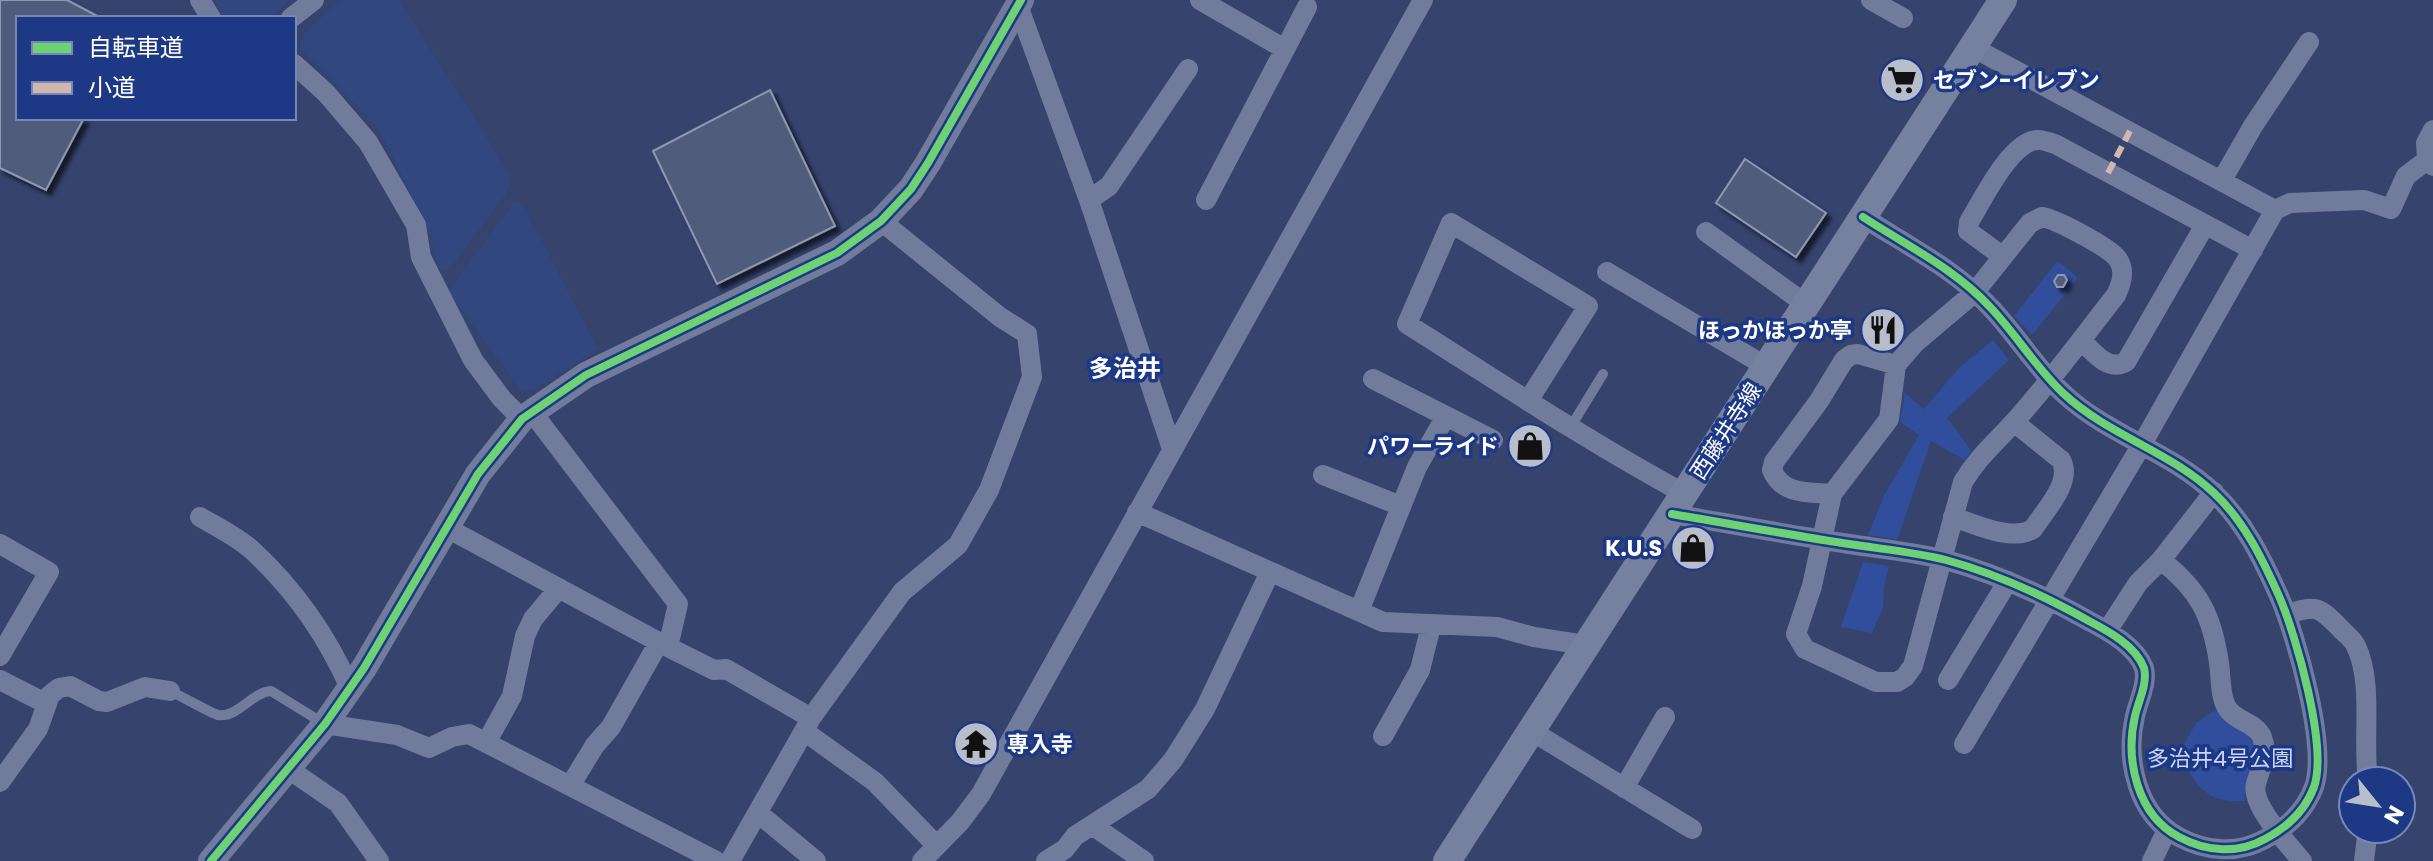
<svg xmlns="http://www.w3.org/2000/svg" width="2433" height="861" viewBox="0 0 2433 861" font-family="Poppins,'Noto Sans JP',sans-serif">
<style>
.green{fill:#314e9c}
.water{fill:#32477e}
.building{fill:#4f5b7c;stroke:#8f98b1;stroke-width:2;filter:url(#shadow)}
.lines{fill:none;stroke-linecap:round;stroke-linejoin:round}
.service{stroke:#717b9b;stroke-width:10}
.minor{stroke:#717b9b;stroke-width:20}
.tertiary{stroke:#717b9b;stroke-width:26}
.secondary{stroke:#76809f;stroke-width:28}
.quiet{stroke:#d1b7ad;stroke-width:6;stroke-dasharray:12 6;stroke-linecap:butt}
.cycleway-casing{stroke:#1d3885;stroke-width:13}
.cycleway{stroke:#6cd273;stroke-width:8}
.labels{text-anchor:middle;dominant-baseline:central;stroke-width:7;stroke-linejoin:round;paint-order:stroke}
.poi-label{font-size:22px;font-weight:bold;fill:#fff;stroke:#1d3885;text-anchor:end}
.street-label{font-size:22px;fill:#fff;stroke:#1d3885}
.park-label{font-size:22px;fill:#c9d6f8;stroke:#1d3885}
.neighbourhood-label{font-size:24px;font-weight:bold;fill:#fff;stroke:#1d3885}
</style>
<defs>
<filter id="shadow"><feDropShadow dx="5" dy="5" stdDeviation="2" flood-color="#0009"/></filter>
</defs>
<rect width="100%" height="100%" fill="#35436d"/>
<path class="green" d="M2056,263L2061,264L2077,277L2076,281L2032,335L2014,316Z
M1993,340L2009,360L1947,418L1971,450L1965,460L1931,441L1897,540L1868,535L1885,494L1919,435L1900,422L1905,393L1924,409L1959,368Z
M1863,562L1889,566L1884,587L1883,608L1872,633L1841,627Z
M2216,709C2229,727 2240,726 2251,739C2268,759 2242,779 2245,801C2207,804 2190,784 2181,749L2196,723Z"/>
<path class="water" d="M214,0H290L270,18H228L223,14Z
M340,0H400C436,61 477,118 512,180L506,194L452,266L441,271L433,254V239L378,128L299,47L305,32Z
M514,202L522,203L598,349L533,391L520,390L448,291Z"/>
<path class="building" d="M0,0H67L101,18H18V118H84L46,190L0,168Z
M770,90L835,226L717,284L653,151Z
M1745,159L1826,213L1796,257L1716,203Z
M2058,275H2064L2067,280L2063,287H2057L2054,281Z"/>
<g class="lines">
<path class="service" d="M1570,428L1603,374
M170,691C179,695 213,714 218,715C238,718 252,692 271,691L323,723"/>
<path class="minor" d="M200,0L211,18
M1016,0L1089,200L1172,449
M1200,0L1283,48
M1871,0L1903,18
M291,18L314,0
M294,64L326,93L368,142L416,225L421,257L473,360L502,399L522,419
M2427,160L2426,143L2433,130
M2222,180L2253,126L2309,42
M1089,200L1109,186L1188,69
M1206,200L1307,7
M2275,210L2290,203L2364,200L2391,209L2406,176L2427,160L2433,166
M2042,217C2056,219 2108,247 2117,258C2126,270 2122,283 2116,295C2083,337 2051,381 2015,421C1996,442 1977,458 1963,482L1913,666L1905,677L1897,682H1876L1805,649L1796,634L1812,586L1832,494L1889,419L1896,365L1916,342L1974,293L2030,223Z
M1706,232L1807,305
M2002,256L1968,231L1969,222C1982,201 2010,142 2037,140C2042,139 2050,143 2055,144L2253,250
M1607,272L1767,367
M2081,340C2094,352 2107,372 2126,362L2205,225
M1373,379L1493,440
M1528,401L1588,306L1451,223L1407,324C1499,382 1589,442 1685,494
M532,412L678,604L668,647L714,670L726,669L811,718L804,731L875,782L936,845
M1323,475L1401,506
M1832,494C1809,492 1782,495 1772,470L1774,462L1819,401L1844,360L1851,355L1858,354L1896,365
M1137,512L1383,622L1497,627L1534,637L1585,645
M1672,514C1731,524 1790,535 1849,544C1881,549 1915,552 1946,560C1997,574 2043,595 2089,621C2108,631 2136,646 2144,668C2148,683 2138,702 2135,716C2125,760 2137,815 2179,837C2207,852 2238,854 2265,839C2288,827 2305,811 2314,787C2328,747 2296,635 2279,596C2262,558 2244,521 2214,493C2171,452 2108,435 2064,394C2036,368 2016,334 1990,307C1955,269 1906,245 1863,217
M200,517C217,527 238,537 253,551C294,589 327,636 350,688
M1953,517C1976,524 2010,542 2033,529C2045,510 2073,482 2061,460L2014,422
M447,528L668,647
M0,544L49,572L0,656
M2161,560C2199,590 2212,615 2219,663C2221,676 2220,695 2226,706C2233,721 2256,722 2262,737C2269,755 2260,768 2256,784C2250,805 2289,845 2302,861
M1359,611L1417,467L1446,416
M2287,614C2317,605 2318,606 2340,628C2345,634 2353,639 2356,646C2374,684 2362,739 2368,781
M2107,631L2138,583L2161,560L2214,492
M0,680L47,704
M1948,680L2008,581
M811,718L902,592L958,545L989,490L1032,377L1027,334L1000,317L881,221
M325,724L397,735L429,748L452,737L469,734L716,861
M1530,730L1692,829
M1383,736L1420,670L1431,626
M486,743L512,696L525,636L533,619L559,588
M1964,744L2141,446L2275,210L1972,47
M287,768L338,803L379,861
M0,782L38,729L50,695L59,688L70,686L99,701L107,702L145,687L170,691
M570,786L595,745L611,727L659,642
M1624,788L1665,717
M758,813L816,861
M1092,825L1144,861
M730,861L804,731
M922,861L960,822L981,794L1423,0
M1046,861L1065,849L1075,836L1148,789L1173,760L1205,709L1270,572
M2152,861L2167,830
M2364,861L2368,829"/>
<path class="tertiary" d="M211,861L325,724L364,668L478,474L522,419L586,375L837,253L881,221L911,189L928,163L1021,0"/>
<path class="secondary" d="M1447,861L2003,0"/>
<path class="quiet" d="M2108,173L2130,131"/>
<g class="cycleway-casing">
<path id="cycleway" d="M1672,514C1731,524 1790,535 1849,544C1881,549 1915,552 1946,560C1997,574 2043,595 2089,621C2108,631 2136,646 2144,668C2148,683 2138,702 2135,716C2125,760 2137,815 2179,837C2207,852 2238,854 2265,839C2288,827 2305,811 2314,787C2328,747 2296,635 2279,596C2262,558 2244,521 2214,493C2171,452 2108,435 2064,394C2036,368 2016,334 1990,307C1955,269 1906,245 1863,217
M211,861L325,724L364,668L478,474L522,419L586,375L837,253L881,221L911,189L928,163L1021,0"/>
</g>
<use href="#cycleway" class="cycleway"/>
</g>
<defs>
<g id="supermarket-disc" transform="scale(2.3)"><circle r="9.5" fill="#b8bdcc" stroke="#1d3885"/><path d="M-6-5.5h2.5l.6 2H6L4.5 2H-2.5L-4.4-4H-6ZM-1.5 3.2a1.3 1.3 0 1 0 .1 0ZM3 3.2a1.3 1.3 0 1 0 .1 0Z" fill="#111"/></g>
<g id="restaurant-disc" transform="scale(2.3)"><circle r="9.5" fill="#b8bdcc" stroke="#1d3885"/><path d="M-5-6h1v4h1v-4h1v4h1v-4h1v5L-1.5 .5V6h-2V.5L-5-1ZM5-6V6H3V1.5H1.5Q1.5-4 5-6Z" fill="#111"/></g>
<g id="shop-disc" transform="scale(2.3)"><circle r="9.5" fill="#b8bdcc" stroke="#1d3885"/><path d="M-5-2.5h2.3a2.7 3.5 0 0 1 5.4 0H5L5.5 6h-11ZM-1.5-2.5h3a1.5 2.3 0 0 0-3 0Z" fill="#111"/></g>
<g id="temple-disc" transform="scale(2.3)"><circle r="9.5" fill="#b8bdcc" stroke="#1d3885"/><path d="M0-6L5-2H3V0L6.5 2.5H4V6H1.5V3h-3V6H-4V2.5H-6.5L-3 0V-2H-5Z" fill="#111"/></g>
</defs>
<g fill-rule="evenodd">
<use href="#supermarket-disc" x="1902" y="80"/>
<use href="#restaurant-disc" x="1883" y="330"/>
<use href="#shop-disc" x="1530" y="446"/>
<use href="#shop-disc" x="1693" y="548"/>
<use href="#temple-disc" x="976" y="744"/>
</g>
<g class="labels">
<g class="poi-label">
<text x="1933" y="80" text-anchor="start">セブン-イレブン</text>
<text x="1852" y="330">ほっかほっか亭</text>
<text x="1499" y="446">パワーライド</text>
<text x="1662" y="548">K.U.S</text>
<text x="1007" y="744" text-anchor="start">専入寺</text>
</g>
<g class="street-label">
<text transform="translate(1726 431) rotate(-57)">西藤井寺線</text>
</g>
<g class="park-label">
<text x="2220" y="758">多治井4号公園</text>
</g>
<g class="neighbourhood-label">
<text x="1125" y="368">多治井</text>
</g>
</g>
<rect x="16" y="16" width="280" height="104" fill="#1d3885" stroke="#7788b6" stroke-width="2"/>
<rect x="32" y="42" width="40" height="12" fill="#6cd273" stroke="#7788b6" stroke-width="2"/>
<text x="88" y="56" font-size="24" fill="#ffffff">自転車道</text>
<rect x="32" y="82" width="40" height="12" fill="#d1b7ad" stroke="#7788b6" stroke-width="2"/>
<text x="88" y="96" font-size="24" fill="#ffffff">小道</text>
<g transform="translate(2377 805) rotate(120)"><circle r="38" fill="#1d3885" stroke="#7788b6" stroke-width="2"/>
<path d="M0-6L14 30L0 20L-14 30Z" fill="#b8bdcc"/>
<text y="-12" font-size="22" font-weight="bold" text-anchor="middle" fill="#ffffff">N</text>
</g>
</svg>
